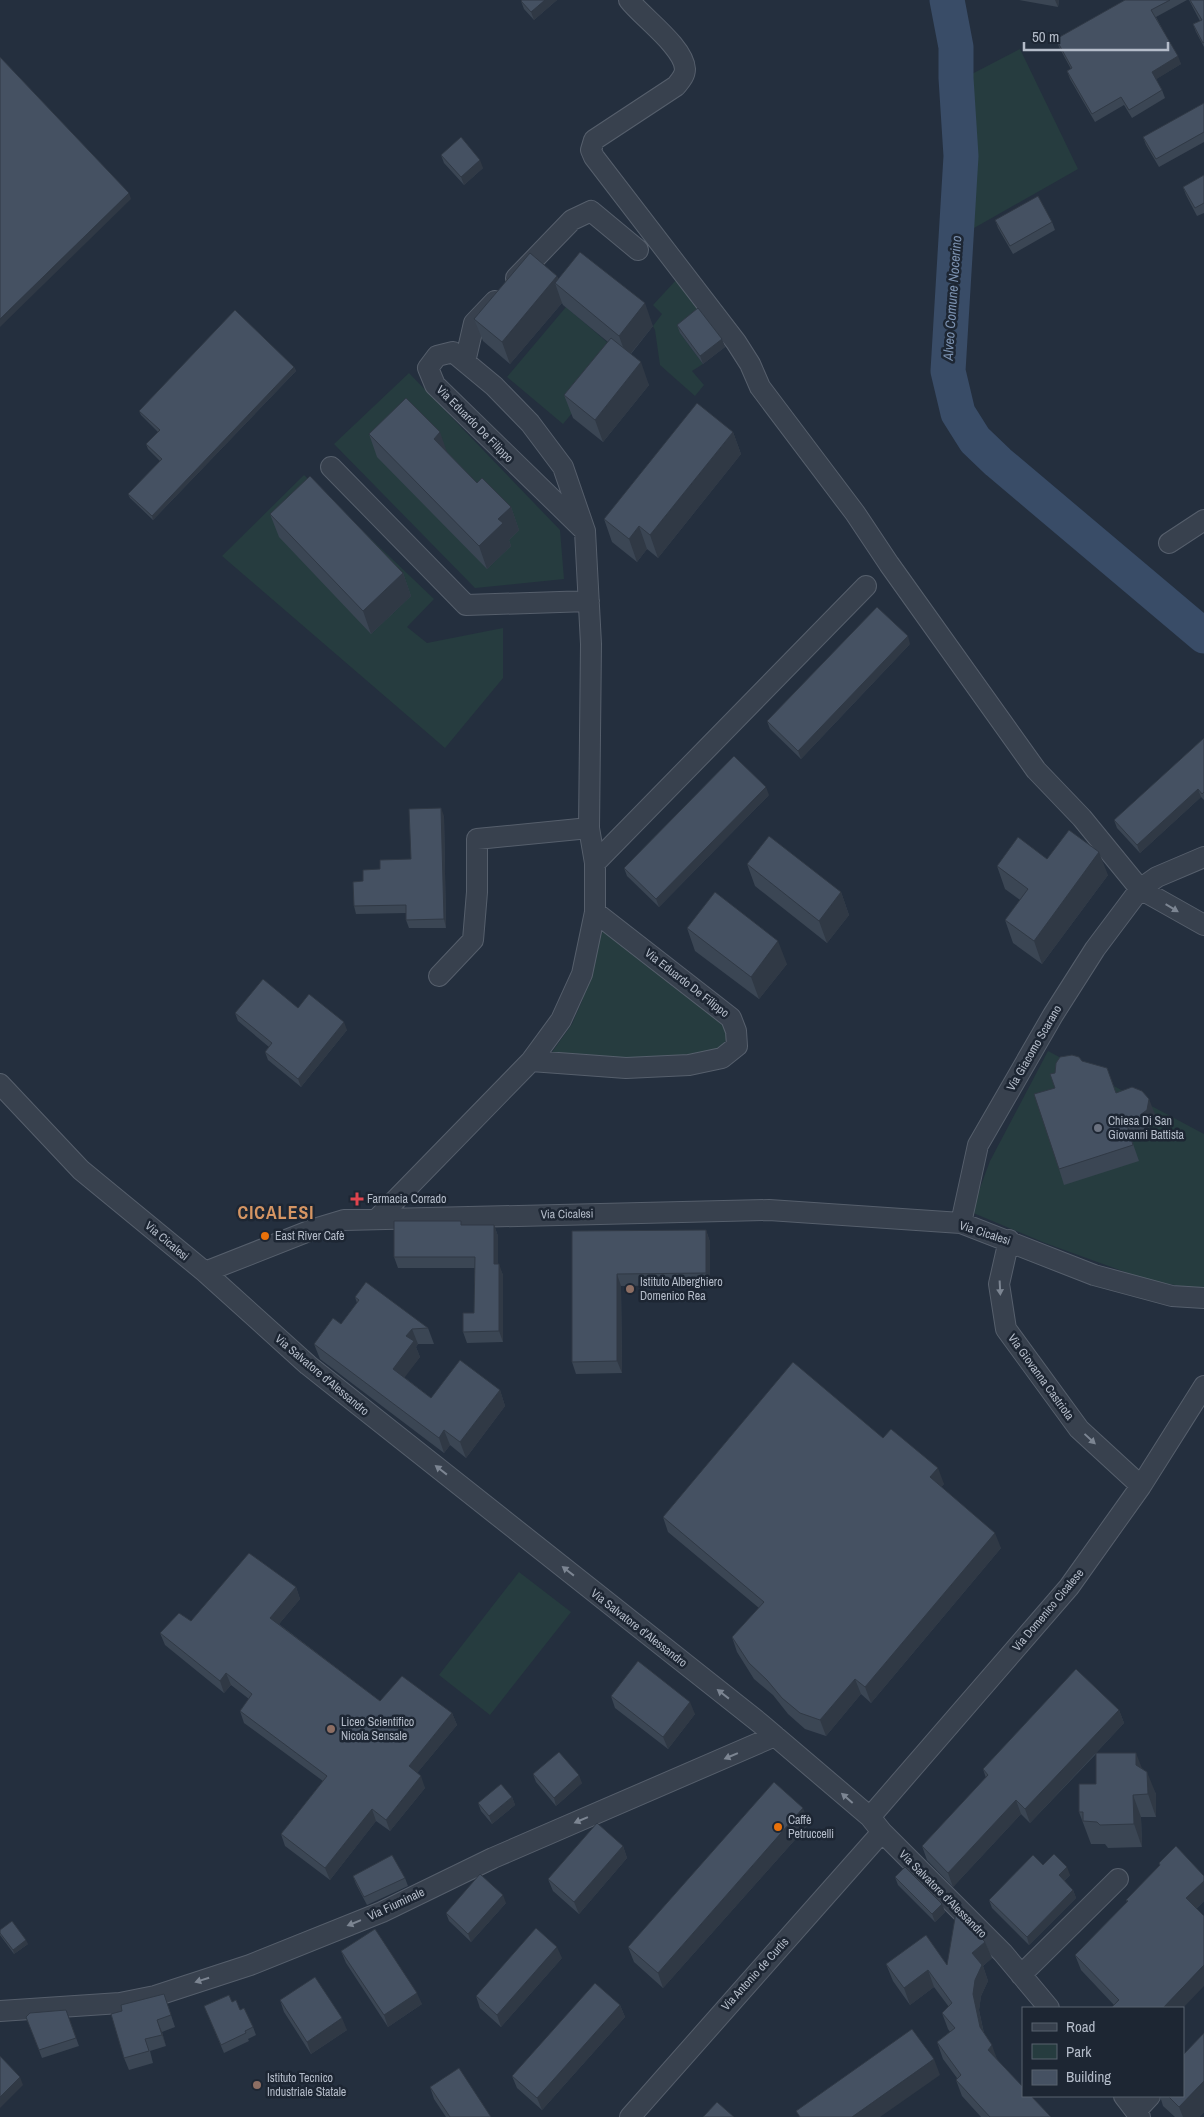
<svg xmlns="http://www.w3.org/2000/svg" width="1204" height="2117" viewBox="0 0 1204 2117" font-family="'Archivo Narrow',sans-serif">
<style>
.green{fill:#263c3f}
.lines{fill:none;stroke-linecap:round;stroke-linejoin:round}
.river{stroke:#394c67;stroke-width:35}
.minor-casing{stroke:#565f6c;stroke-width:22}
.minor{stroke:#38414e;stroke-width:20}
.wall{fill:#3b4654}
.shaded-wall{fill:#303945}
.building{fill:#455162;stroke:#303945}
.oneway{fill:#7c8592}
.worship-dot{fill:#6b7280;stroke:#1d2633;stroke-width:2}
.health-dot{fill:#e0444e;stroke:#1d2633;stroke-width:2}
.food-dot{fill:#e8710a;stroke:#1d2633;stroke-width:2}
.education-dot{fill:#8d6e63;stroke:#1d2633;stroke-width:2}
.labels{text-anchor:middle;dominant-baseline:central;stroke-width:5;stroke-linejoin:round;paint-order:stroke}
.street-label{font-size:12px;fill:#b4bcc9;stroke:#1d2633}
.poi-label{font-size:12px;fill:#b4bcc9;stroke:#1d2633;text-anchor:start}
.water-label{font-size:14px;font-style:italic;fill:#7c92b1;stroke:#1d2633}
.district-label{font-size:18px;font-weight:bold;letter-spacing:1px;fill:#d59563;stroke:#1d2633}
</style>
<rect width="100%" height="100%" fill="#242f3e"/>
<path class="green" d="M1020,49L1078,169L967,232L968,76Z
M678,278L704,313L680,333L703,364L692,371L704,385L695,396L660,365L655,330L653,326L662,314L653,305Z
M566,307L621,354L563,424L507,377Z
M409,373L560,530L564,579L475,588L334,444Z
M304,475L434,599L407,627L427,643L503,628V678L445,748L222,556Z
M603,929L728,1029L727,1039L719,1050C663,1061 607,1057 550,1055L572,1024L582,1001Z
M1048,1051L1204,1134V1287L1193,1288L1150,1281L1045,1243L971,1212L990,1161Z
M519,1572L571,1612L490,1715L439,1675Z"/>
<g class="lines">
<path class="river" d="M947,0L956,47V78L961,156L948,371L958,413L975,440L998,462L1204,636"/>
<g class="minor-casing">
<path id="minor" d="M629,0C642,17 684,47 685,69C685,76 680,81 676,86L594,140L591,150L594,157L736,342L750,364L760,387L855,513L889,564L1036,770L1082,818L1140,889L1204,925
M516,278L572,220L591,211L638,250
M465,362L474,323L495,301
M331,467L466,605L589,601
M1169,543L1204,520
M595,863L866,586
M439,976L473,940L477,892V839L589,828
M531,1061L626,1068L689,1065L722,1058L737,1046L736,1031L731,1018L595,912
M0,1084L81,1170L205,1272L314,1229L344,1220L769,1210L961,1223L1094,1275L1172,1296L1204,1298
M378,1218L531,1061L561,1020L582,974L595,912V863L589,828L591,644L585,531L563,467L530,423L494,386L453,352L437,356L428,368L435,385L585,531
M961,1223L978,1145L1053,1015L1095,949L1140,889L1157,877L1204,857
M1009,1240L999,1284L1006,1329L1079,1429L1141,1486
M205,1272L308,1365L761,1724L870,1817L882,1832L1003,1953L1049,2008
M870,1817L1069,1587L1141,1486L1204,1386
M1021,1975L1118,1879
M0,2011L120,2003L155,1996L250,1965L382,1912L493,1858L775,1736
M1124,2096L1140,2117
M1137,2110L1150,2096
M630,2117L882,1832"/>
</g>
<use href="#minor" class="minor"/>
</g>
<path class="wall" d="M522,0H557L534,20L524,9L521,1Z
M1019,0H1059L1058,7Z
M1125,0H1187L1156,17L1181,64L1156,79L1162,90L1165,98L1132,118L1124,105L1095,122L1070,79L1067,71L1071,69L1059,47L1056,39Z
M1189,0H1204V47L1196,32L1193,24L1200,21Z
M1204,103V142L1159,167L1146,145L1143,137Z
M441,155L483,168L464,185L444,163Z
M1204,175V213L1197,216L1186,195L1183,187Z
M995,220L1052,222L1055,230L1013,254L998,228Z
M557,276L558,279L653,326L631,354L649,385L603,442L573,418L564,395L608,342L563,305L562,303L510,364L483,341L474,319Z
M677,325L722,339L725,347L703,364L680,333Z
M294,367L296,371L153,520L130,498L128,494L160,461L148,449L146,444L158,432L141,415L139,411Z
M733,432L741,454L658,558L647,549L637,562L612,542L604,519Z
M369,434L477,483L511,507L519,530L509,540L511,546L487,569L377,457Z
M270,514L403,573L411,596L371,634L279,537Z
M910,644L801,759L770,729L767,721Z
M1204,738V800L1201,797L1140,853L1117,828L1114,820Z
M769,795L659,907L627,876L624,868Z
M444,816L446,928H409L406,920V913L356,914L354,906L363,881L380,869L411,859Z
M1047,859L1108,875L1042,964L1013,943L1005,920L1020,900L1005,889L997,866Z
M747,864L841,892L849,915L827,943L755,886Z
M687,928L787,964L759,999L695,951Z
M298,1008L347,1030L301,1087L268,1060L265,1052L269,1047L238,1021L235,1013Z
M1055,1073L1116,1093L1155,1114L1152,1125L1146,1130L1148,1136L1132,1141L1139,1161L1064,1185L1059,1169Z
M462,1225H494L498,1236V1264L503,1275V1342L467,1343L463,1332L474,1313L475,1268H398L394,1257Z
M706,1230L710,1242V1285L621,1286L622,1373L576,1374L572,1362V1231Z
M355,1297L428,1328L434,1344H418L416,1347L420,1357L404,1377L431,1398L500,1390L505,1406L466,1458L450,1445L444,1453L320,1359L314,1344L341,1324L357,1303Z
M883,1438L944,1484L941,1487L1001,1548L871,1703L861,1694L826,1736L805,1729L788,1714L773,1695L754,1679L737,1652L732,1637L759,1608L668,1532L663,1517Z
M296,1587L300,1599L279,1624L380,1701L452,1713L457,1725L417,1773L425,1788L390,1831L376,1821L330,1880L285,1846L281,1834L323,1781L244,1723L240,1711L249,1699L231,1685L224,1693L165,1645L160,1633L191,1621Z
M611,1696L695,1714L668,1749L615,1708Z
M1119,1710L1124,1723L1096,1753L1142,1768L1156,1794V1817H1141L1142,1847L1108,1848L1105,1844H1091L1079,1812L1096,1784V1754L1030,1823L1021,1814L953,1887L927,1860L922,1846L986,1778L983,1769Z
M533,1774L582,1783L556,1806L536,1782Z
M512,1797L515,1805L492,1824L481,1811L478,1803Z
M809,1824L663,1988L634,1962L628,1947Z
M623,1846L627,1858L579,1914L553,1891L548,1879Z
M1159,1863L1204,1901L1196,1909L1114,2005L1081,1970L1075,1955L1127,1902L1126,1900L1160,1866Z
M1043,1865L1070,1875L1064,1881L1073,1890L1076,1898L1029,1945L992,1908L989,1900Z
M353,1876L405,1878L408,1886L367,1905L356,1884Z
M895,1877L942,1904L945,1912L935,1922L898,1885Z
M506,1903L471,1942L449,1921L446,1913Z
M0,1930L28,1944L14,1954L0,1935Z
M985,1942L992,1958L983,1966L988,1981L981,1996L979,2010L984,2033L998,2061L1051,2117H981L962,2096L956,2080L957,2078L943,2059L937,2042L950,2032L948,2029L942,2013L949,2007L934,1987L910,2005L893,1981L886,1964L947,1965Z
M341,1951L422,2004L388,2027L346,1963Z
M562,1958L501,2027L480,2008L476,1996Z
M164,1994L175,2027L162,2032L166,2046L150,2051L153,2063L129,2070L124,2058Z
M280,2000L347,2030L311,2054L284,2012Z
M232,2002L240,2010L253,2027L256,2035L248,2039L249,2041L224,2053L204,2006Z
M620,2005L625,2017L542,2110L517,2088L512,2076Z
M66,2010L79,2046L42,2058L26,2017Z
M430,2087L491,2117H446L434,2099Z
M1160,2096H1183L1204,2112L1199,2117H1175L1163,2106Z"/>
<path class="shaded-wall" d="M545,0H557L534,20L531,12Z
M1055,0H1059L1058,7Z
M1178,56L1181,64L1155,80L1152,72Z
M480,160L483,168L464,185L461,177Z
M129,193L131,199L0,327V319Z
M557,276L561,288L555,283L562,303L510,364L502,342Z
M645,303L653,326L627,358L619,336Z
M722,339L725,347L703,364L700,356Z
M641,362L649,385L603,442L595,420Z
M294,367L296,371L153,520L152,516Z
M440,432L448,455L434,439Z
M733,432L741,454L658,558L650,535Z
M511,507L519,530L509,540L511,546L487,569L479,546L498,519Z
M639,526L647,549L637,562L629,539Z
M403,573L411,596L371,634L363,611Z
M908,636L910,644L801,759L798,751Z
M766,787L769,795L659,907L656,899Z
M1198,789L1201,797L1140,853L1137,845Z
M441,808L444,816L446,928L444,919Z
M1099,852L1108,875L1042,964L1034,941Z
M841,892L849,915L827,943L819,921Z
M778,941L787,964L759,999L751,977Z
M344,1022L347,1030L301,1087L298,1079Z
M1149,1099L1155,1114L1152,1125L1146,1130L1148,1136L1140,1115Z
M494,1225L498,1236V1276L494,1264Z
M706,1230L710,1242V1285L706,1273Z
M499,1264L503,1275V1342L499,1331Z
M617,1274L621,1286L622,1373L617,1361Z
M412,1329L418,1344L416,1347L420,1357L399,1385L393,1369L406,1336Z
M500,1390L505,1406L466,1458L460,1442Z
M444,1430L450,1445L444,1453L439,1438Z
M938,1468L944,1484L936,1493L930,1477Z
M995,1533L1001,1548L871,1703L865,1687Z
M296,1587L300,1599L274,1630L270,1618Z
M226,1673L231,1685L224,1693L220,1681Z
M855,1679L861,1694L826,1736L820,1720Z
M690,1702L695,1714L668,1749L663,1737Z
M1119,1710L1124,1723L1030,1823L1025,1809Z
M452,1713L457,1725L413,1778L409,1766Z
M1136,1753L1145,1776L1136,1765Z
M1147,1772L1156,1794V1817L1148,1794Z
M579,1775L582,1783L556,1806L554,1798Z
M421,1776L425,1788L390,1831L386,1820Z
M1133,1795L1141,1817L1142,1847L1134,1824Z
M512,1797L515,1805L492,1824L489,1816Z
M1016,1800L1021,1814L953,1887L948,1873Z
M803,1808L809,1824L663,1988L658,1973Z
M372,1809L376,1821L330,1880L325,1868Z
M623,1846L627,1858L579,1914L574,1902Z
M1067,1867L1070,1875L1061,1883L1059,1875Z
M1204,1881V1901L1191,1913L1186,1898Z
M1073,1890L1076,1898L1029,1945L1027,1937Z
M503,1895L506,1903L471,1942L468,1934Z
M942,1904L945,1912L935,1922L932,1914Z
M26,1940L28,1944L14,1954L13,1950Z
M985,1942L992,1958L983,1966L988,1981L981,1996L979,2010L986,2044L980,2027L973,1994L972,1953Z
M557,1947L562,1958L501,2027L497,2015Z
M1204,1965V1986L1183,2008H1163Z
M928,1970L934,1987L910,2005L904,1988Z
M417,1993L422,2004L388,2027L384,2015Z
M620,2005L625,2017L542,2110L537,2098Z
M342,2018L347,2030L311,2054L307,2042Z
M157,2020L162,2032L166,2046L162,2035Z
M992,2045L998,2062L988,2050Z
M934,2059L940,2075L880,2117H852Z
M20,2077L23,2085L0,2108V2097Z
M1204,2081V2112L1199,2117H1183L1179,2107Z"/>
<path class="building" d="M522,0H545L531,12L521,1Z
M1125,0H1170L1151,10L1178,56L1152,72L1162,90L1129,110L1121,97L1092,114L1067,71L1072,68L1056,39Z
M1190,0H1204V42L1203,43L1193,24L1202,20Z
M0,57L129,193L0,319Z
M1204,103V132L1156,159L1143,137Z
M461,137L480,160L461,177L441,155Z
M1204,175V203L1195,208L1183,187Z
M1038,196L1052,222L1010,246L995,220Z
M580,252L645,303L619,336L555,283Z
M530,253L557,276L502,342L474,319Z
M698,308L722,339L700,356L677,325Z
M235,310L294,367L152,516L128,494L162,459L146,444L160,430L139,411Z
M611,338L641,362L595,420L564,395Z
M406,398L440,432L434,439L477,483L482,478L511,507L498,519L503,523L479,546L369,434Z
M697,403L733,432L650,535L639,526L629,539L604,519Z
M310,476L403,573L363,611L270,514Z
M877,607L908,636L798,751L767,721Z
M1204,738V792L1202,794L1198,789L1137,845L1114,820Z
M734,756L766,787L656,899L624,868Z
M441,808L444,919L406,920V905L354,906L353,882L363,881V870L380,869V860L411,859L409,809Z
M1069,830L1099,852L1034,941L1005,920L1028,889L997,866L1018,837L1047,859Z
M769,836L841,892L819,921L747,864Z
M715,892L778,941L751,977L687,928Z
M263,979L298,1008L309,994L344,1022L298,1079L265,1052L272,1043L235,1013Z
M1072,1055L1079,1057L1082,1061L1107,1068L1116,1093L1132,1087L1142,1091L1149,1099L1147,1110L1140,1115L1142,1120L1127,1125L1133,1145L1059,1169L1034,1094L1055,1088L1050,1074L1055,1073L1056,1063L1060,1057Z
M394,1221H461V1225H494V1264H499V1331L463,1332V1313H474L475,1257H394Z
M706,1230V1273L617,1274V1361L572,1362V1231Z
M366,1282L428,1328L412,1329L406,1336L414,1341L393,1369L431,1398L460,1360L500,1390L460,1442L444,1430L439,1438L314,1344L333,1318L341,1324L359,1300L355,1297Z
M793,1362L883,1438L891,1429L938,1468L930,1477L995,1533L865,1687L855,1679L820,1720L800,1713L782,1698L767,1680L749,1663L732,1637L764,1602L663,1517Z
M249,1553L296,1587L270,1618L380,1701L402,1676L452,1713L409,1766L421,1776L386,1820L372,1809L325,1868L281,1834L327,1776L240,1711L252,1694L226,1673L220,1681L160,1633L179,1613L191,1621Z
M638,1661L690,1702L663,1737L611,1696Z
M1076,1669L1119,1710L1025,1809L1016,1800L948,1873L922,1846L988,1775L983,1769Z
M559,1752L579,1775L554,1798L533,1774Z
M1096,1753H1136V1765L1147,1772L1148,1794L1133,1795L1134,1824L1100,1825L1097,1822L1083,1821V1812H1079V1784H1096Z
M774,1782L803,1808L658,1973L628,1947Z
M501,1784L512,1797L489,1816L478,1803Z
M597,1823L623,1846L574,1902L548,1879Z
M1176,1846L1204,1876V1881L1186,1898L1204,1916V1965L1163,2008H1111L1119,2000L1075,1955L1128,1901L1126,1900L1160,1865L1159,1863Z
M1054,1854L1067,1867L1059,1875L1073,1890L1027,1937L989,1900L1033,1855L1043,1865Z
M392,1855L405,1878L364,1897L353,1876Z
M905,1867L942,1904L932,1914L895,1877Z
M480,1874L503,1895L468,1934L446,1913Z
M956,1912L985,1942L972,1953L982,1965L975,1980L973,1994L980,2027L992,2045L988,2050L1023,2087V2096H1031L1051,2117H990L956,2080L961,2075L937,2042L955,2028L942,2013L952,2003L928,1970L904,1988L886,1964L926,1935L947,1965Z
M12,1921L26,1940L13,1950L0,1933V1930Z
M536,1928L557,1947L497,2015L476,1996Z
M375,1929L417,1993L384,2015L341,1951Z
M315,1977L342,2018L307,2042L280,2000Z
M595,1983L620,2005L537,2098L512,2076Z
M164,1994L171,2015L157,2020L162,2035L145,2039L149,2051L124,2058L111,2014L122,2011L121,2005Z
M229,1995L232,2002L236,2000L240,2010L244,2008L253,2027L245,2031L246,2033L221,2045L204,2006Z
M66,2010L76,2038L39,2050L26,2017L30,2013Z
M912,2029L934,2059L852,2117H800L796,2111Z
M1204,2033V2081L1179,2107L1168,2096H1183V2055Z
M0,2056L20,2077L0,2097Z
M459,2068L491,2117H450L430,2087Z
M717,2102L734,2117H703Z"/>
<defs><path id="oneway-solid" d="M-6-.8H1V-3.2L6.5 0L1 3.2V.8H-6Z" transform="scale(1.25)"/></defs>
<g class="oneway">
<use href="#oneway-solid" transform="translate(1172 908) rotate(31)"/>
<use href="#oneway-solid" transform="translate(1000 1288) rotate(87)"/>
<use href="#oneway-solid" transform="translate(1090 1439) rotate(43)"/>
<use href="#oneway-solid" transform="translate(441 1470) rotate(-142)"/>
<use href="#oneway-solid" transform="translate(568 1571) rotate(-142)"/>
<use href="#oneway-solid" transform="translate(723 1694) rotate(-142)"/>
<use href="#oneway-solid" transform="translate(731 1756) rotate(157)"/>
<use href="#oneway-solid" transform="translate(847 1798) rotate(-139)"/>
<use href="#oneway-solid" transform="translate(581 1820) rotate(157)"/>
<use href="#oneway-solid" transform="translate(354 1923) rotate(158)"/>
<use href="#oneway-solid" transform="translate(202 1980) rotate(162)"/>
</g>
<circle class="worship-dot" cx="1098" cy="1128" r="5"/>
<path class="health-dot" d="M354.5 1191.5h5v5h5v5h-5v5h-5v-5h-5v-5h5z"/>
<g class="food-dot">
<circle cx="265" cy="1236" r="5"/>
<circle cx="778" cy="1827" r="5"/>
</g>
<g class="education-dot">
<circle cx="630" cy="1289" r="5"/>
<circle cx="331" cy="1729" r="5"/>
<circle cx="257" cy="2085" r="5"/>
</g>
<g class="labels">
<g class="street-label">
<text transform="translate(475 424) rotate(45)">Via Eduardo De Filippo</text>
<text transform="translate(687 983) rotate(38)">Via Eduardo De Filippo</text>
<text transform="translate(1034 1048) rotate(-60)">Via Giacomo Scarano</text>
<text transform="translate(567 1214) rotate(-1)">Via Cicalesi</text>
<text transform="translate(985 1233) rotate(18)">Via Cicalesi</text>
<text transform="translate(167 1241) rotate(40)">Via Cicalesi</text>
<text transform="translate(322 1375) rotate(40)">Via Salvatore d'Alessandro</text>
<text transform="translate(1041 1377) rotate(54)">Via Giovanna Castriota</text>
<text transform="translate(1048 1610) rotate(-50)">Via Domenico Cicalese</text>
<text transform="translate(639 1628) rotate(38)">Via Salvatore d'Alessandro</text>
<text transform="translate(943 1894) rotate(45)">Via Salvatore d'Alessandro</text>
<text transform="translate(396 1904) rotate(-25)">Via Fiuminale</text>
<text transform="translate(755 1974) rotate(-48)">Via Antonio de Curtis</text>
</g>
<g class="poi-label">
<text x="1108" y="1121">Chiesa Di San<tspan x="1108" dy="14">Giovanni Battista</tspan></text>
<text x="367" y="1199">Farmacia Corrado</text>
<text x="275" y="1236">East River Cafè</text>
<text x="640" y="1282">Istituto Alberghiero<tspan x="640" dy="14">Domenico Rea</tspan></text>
<text x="341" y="1722">Liceo Scientifico<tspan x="341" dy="14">Nicola Sensale</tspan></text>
<text x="788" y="1820">Caffè<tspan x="788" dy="14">Petruccelli</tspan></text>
<text x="267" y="2078">Istituto Tecnico<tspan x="267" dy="14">Industriale Statale</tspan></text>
</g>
<g class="water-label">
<text transform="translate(952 298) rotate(-86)">Alveo Comune Nocerino</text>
</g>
<g class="district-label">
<text x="276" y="1212">CICALESI</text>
</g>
</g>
<rect x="1022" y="2007" width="162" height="90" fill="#1d2633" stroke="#59626f"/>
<rect x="1032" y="2023" width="25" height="8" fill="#38414e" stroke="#59626f"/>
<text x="1066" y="2032" font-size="15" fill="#b4bcc9">Road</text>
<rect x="1032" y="2044" width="25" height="15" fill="#263c3f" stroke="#59626f"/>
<text x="1066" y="2057" font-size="15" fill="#b4bcc9">Park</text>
<rect x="1032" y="2070" width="25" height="15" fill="#455162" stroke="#59626f"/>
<text x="1066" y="2082" font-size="15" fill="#b4bcc9">Building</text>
<path d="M1024 42v8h144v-8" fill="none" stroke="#b4bcc9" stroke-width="2.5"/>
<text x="1032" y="42" font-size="15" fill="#b4bcc9" stroke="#1d2633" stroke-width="4" paint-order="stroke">50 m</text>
</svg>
